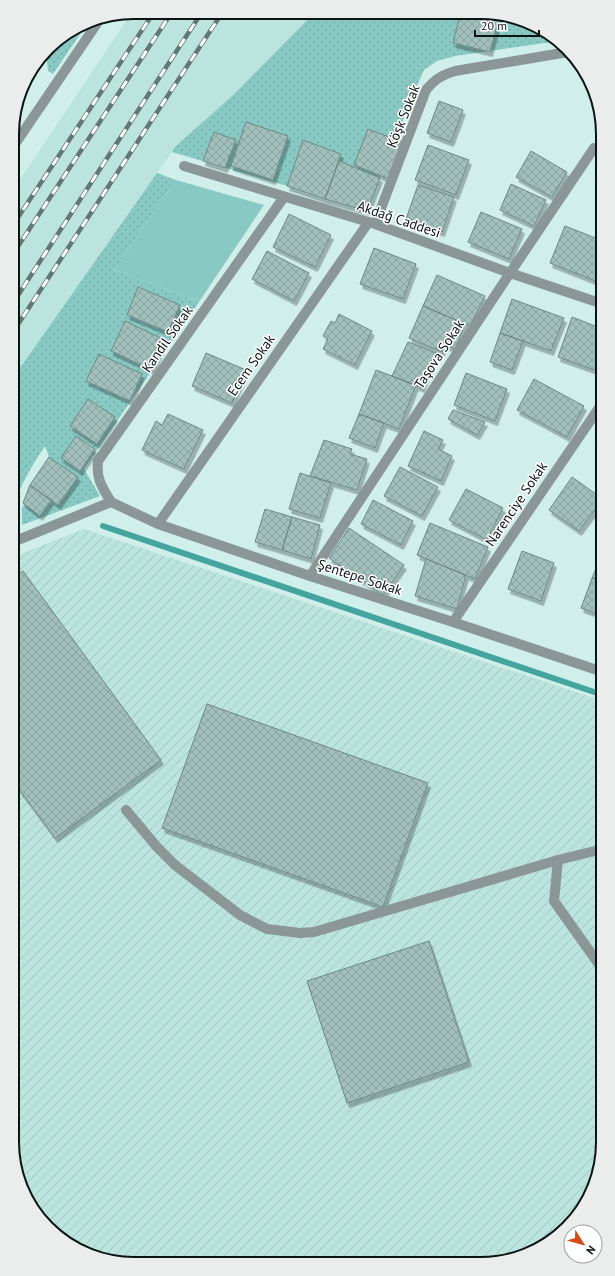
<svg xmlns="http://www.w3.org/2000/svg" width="615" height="1276" viewBox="0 0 615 1276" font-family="'PT Sans',sans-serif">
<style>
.built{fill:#bce4df}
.industrial{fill:url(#industrial-furrows)}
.grass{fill:url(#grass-dots)}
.green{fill:#89c9c3}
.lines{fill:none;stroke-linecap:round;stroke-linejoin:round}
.stream{stroke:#44a59e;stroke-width:6}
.building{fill:url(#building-cross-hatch);stroke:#6c8885;filter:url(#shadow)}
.minor{stroke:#8b9796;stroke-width:10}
.rail-casing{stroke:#637875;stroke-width:4.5}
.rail{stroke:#fff;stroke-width:3;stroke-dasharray:9;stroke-linecap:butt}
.labels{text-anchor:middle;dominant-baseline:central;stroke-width:3;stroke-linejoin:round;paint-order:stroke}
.street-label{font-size:14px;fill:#091413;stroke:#fff}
.rim{fill:none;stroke:#091413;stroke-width:2}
</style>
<defs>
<pattern id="industrial-furrows" width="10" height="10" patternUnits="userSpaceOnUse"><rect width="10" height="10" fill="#bce4df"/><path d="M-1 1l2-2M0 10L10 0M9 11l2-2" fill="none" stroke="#a0c3be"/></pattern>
<pattern id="grass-dots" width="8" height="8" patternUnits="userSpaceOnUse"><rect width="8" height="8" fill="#89c9c3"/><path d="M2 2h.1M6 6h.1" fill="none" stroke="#75aca7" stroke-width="1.8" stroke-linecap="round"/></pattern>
<pattern id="building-cross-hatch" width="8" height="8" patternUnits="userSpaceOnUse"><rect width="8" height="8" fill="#a1bfbb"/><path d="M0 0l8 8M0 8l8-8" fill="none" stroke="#89a3a0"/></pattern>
<filter id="shadow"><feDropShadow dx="2.5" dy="4.5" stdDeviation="0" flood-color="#0004"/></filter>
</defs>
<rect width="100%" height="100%" fill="#d0efeb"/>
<path class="built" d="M132,12L314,13L233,95L176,146L13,378V190Z"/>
<path class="industrial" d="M84,529L603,701V1150L594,1188L578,1216L549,1243L520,1258L481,1264L118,1263L87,1255L54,1234L18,1181L12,1142L13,557Z"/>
<path class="grass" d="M314,13L504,14L558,41L455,56L437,61L424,70L415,90L367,211L325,199L287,186L172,152L176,146L233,95Z
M88,21H89L53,74L48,71L46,53L54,43Z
M157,173L176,180L114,270L199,302L84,469L100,496L22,525V509L30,485L49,457L45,446C32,465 21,485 13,506V378Z"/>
<path class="green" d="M176,180L264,205L199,302L114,270Z"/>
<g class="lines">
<path class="stream" d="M103,526L603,695"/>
</g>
<path class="building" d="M460,14H500L490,52L453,43Z
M439,101L463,110L451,142L427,133Z
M246,122L288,136L273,180L231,166Z
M368,129L403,142L389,179L354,165Z
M214,132L236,140L225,168L203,161Z
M303,140L341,154L325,199L287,186Z
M428,145L469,160L456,195L415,180Z
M531,151L567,172L552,197L516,177Z
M339,161L380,178L367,211L325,199Z
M603,170V181L598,178Z
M511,184L546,200L534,226L500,210Z
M418,185L454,197L442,232L406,219Z
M481,212L522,229L509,259L468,242Z
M289,214L331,235L315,267L273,247Z
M565,226L603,241V269L598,282L550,263Z
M374,248L416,264L403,299L360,284Z
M267,251L309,273L294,301L252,279Z
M437,275L485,296L470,326L423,306Z
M138,287L180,305L168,332L127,315Z
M512,299L564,318L551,351L500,333Z
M423,306L465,324L455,349L445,345L442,352L409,338Z
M339,314L372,331L355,365L323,349L328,339L323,336L331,321L335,323Z
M572,317L603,329V373L558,357Z
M125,321L165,340L152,370L111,351Z
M500,333L523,341L512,370L490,362Z
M408,342L436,353L422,388L392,376Z
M206,353L246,370L232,403L192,386Z
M99,354L142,374L130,401L86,381Z
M376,370L416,385L399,429L359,414Z
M466,373L507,389L495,421L454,405Z
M534,379L584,406L567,437L517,410Z
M88,399L115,417L97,444L70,426Z
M453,410L485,422L477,435L448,419Z
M168,414L203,430L184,469L142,450L156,421L162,425Z
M359,414L384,423L375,448L349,438Z
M424,431L443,440L438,449L452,456L441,481L408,466Z
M76,436L95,449L80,471L61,458Z
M324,440L352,449L350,454L367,459L357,490L310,476Z
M49,457L78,477L58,505L30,485Z
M400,467L438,487L422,516L384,496Z
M300,473L331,483L320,518L289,509Z
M572,477L603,499L579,531L549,510Z
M30,485L51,501L40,516L23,503Z
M466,489L503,508L487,540L449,520Z
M373,500L413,521L401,545L361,524Z
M265,509L292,517L282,550L255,542Z
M292,517L320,525L311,559L282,550Z
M430,523L488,547L475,579L417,555Z
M349,528L404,565L383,595L329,558Z
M522,551L554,563L541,601L508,589Z
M603,551V582L592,578Z
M426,559L466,575L457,609L415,596Z
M23,571L161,760L55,838L12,780L13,578Z
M592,578L603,582V616L581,608Z
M207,704L428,783L383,907L162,828Z
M429,941L469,1062L347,1103L307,981Z"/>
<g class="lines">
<path class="minor" d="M13,147L100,19
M184,166L375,224L510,273L603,304
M375,224L426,90C435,79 442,75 455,71L568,52
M111,502L158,524L310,576L453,622L603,672
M111,502C102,487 96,479 98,461L284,197
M158,524L368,223
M13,542L111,502
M310,576L510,273L594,148
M453,622L603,402
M126,810L157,847L175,865L240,915L267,929L300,933L314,932L558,860L603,849
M558,860L554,901L603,970"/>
<g class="rail-casing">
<path id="rail" d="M13,225L154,12
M13,254L172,12
M13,303L202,12
M13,332L222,13"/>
</g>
<use href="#rail" class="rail"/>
</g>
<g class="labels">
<g class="street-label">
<text transform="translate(403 116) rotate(-68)">Köşk Sokak</text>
<text transform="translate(399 219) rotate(19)">Akdağ Caddesi</text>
<text transform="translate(167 339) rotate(-55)">Kandil Sokak</text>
<text transform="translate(439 354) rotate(-57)">Taşova Sokak</text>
<text transform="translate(251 365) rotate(-55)">Ecem Sokak</text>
<text transform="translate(516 504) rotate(-56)">Narenciye Sokak</text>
<text transform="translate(360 577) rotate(18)">Şentepe Sokak</text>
</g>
</g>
<path d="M0 0H615V1276H0ZM134 19H481A115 115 0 0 1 596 134V1142A115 115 0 0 1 481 1257H134A115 115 0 0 1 19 1142V134A115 115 0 0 1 134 19Z" fill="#ebecec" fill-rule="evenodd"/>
<path class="rim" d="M134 19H481A115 115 0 0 1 596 134V1142A115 115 0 0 1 481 1257H134A115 115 0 0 1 19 1142V134A115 115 0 0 1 134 19Z"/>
<g transform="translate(583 1244) rotate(127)"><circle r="19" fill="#ffffff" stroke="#9da1a1"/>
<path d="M0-3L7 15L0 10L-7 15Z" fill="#d34c1b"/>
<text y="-6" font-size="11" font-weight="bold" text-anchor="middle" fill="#091413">N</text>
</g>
<path d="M475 30v6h64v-6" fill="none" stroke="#091413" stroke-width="2"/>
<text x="481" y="30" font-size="12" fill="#091413" stroke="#ffffff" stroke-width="3" paint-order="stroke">20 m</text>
</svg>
